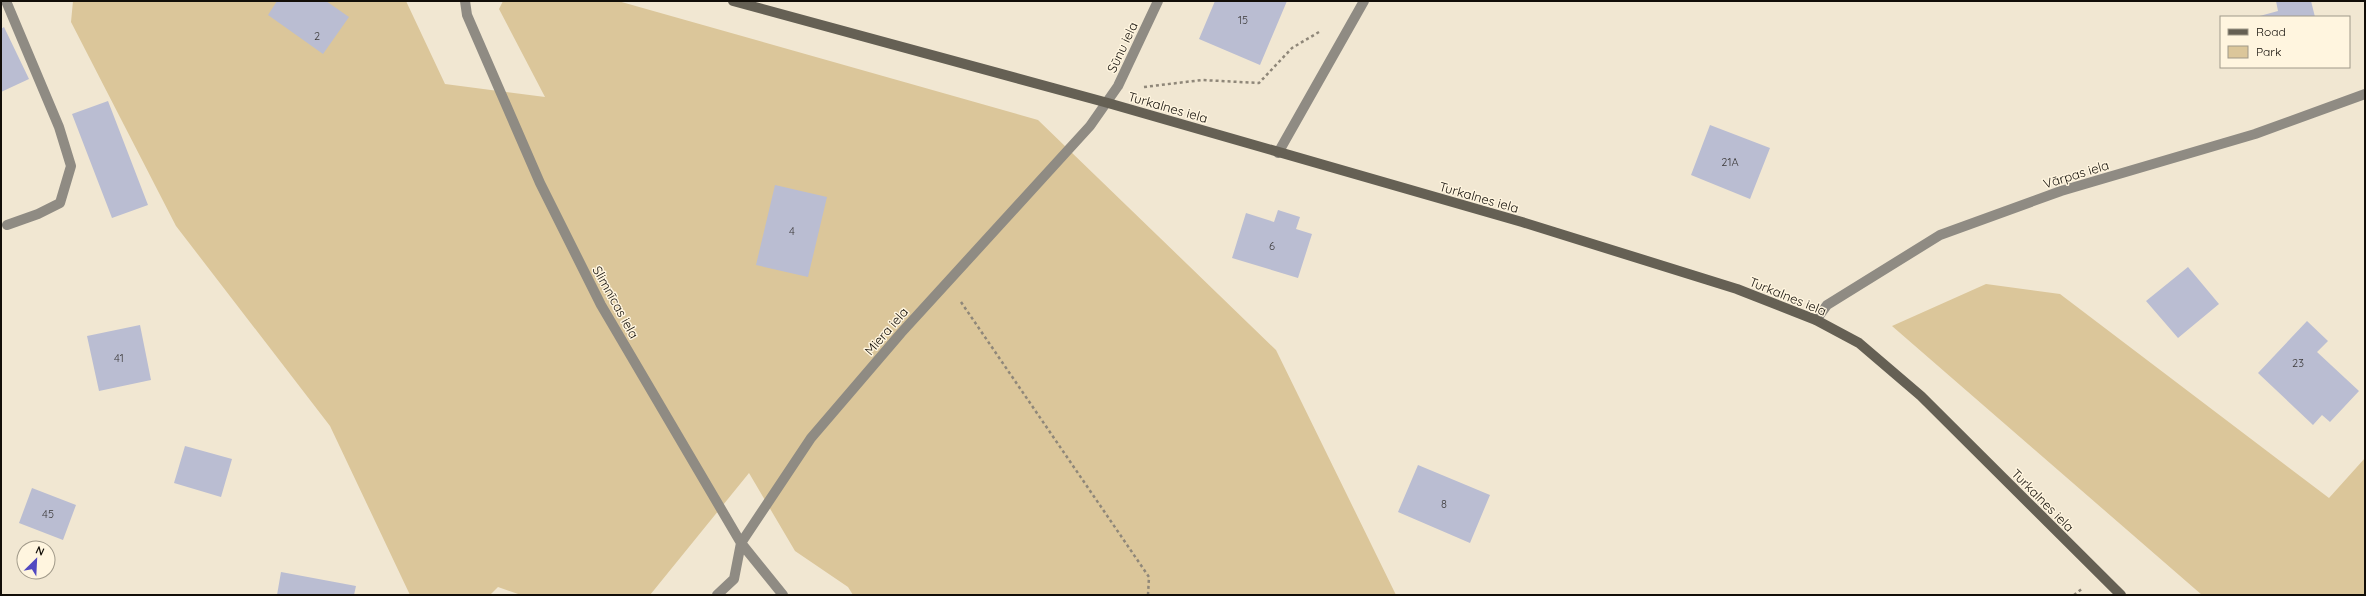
<svg xmlns="http://www.w3.org/2000/svg" width="2366" height="596" viewBox="0 0 2366 596" font-family="Quicksand,sans-serif">
<style>
.green{fill:#dbc69a}
.building{fill:#babdd2}
.lines{fill:none;stroke-linecap:round;stroke-linejoin:round}
.path{stroke:#8f8779;stroke-width:2.5;stroke-dasharray:3 3;stroke-linecap:butt}
.lane{stroke:#8f8b83;stroke-width:10}
.street{stroke:#8f8b83;stroke-width:10}
.secondary{stroke:#656054;stroke-width:10}
.labels{text-anchor:middle;dominant-baseline:central;stroke-width:3;stroke-linejoin:round;paint-order:stroke}
.number-label{font-size:11px;fill:#3c3a3a}
.street-label{font-size:13px;fill:#120e08;stroke:#fff5df}
</style>
<rect width="100%" height="100%" fill="#f1e7d2"/>
<path class="green" d="M73,1H406L445,84L545,97L499,9L503,1H618L1038,120L1276,350L1396,595H853L848,587L795,551L749,473L650,595H521L498,587L490,595H410L330,426L176,226L71,22Z
M1986,284L2060,294L2329,498L2365,458V595H2202L1892,326Z"/>
<path class="building" d="M277,1H326L349,17L323,54L268,15Z
M1215,1H1287L1260,65L1199,39Z
M2276,1H2311L2315,17H2256L2278,11Z
M4,27L29,79L1,92V29Z
M108,101L148,205L112,218L72,114Z
M1710,125L1770,148L1750,199L1691,175Z
M775,185L827,197L808,277L756,265Z
M1278,210L1300,217L1296,229L1312,234L1298,278L1232,258L1246,213L1274,222Z
M2188,267L2219,304L2178,338L2146,301Z
M2307,321L2328,341L2317,352L2359,391L2330,422L2322,415L2313,425L2258,373Z
M140,325L151,380L99,391L87,336Z
M185,446L232,459L221,497L174,483Z
M1418,465L1490,495L1470,543L1398,512Z
M32,488L76,505L63,540L19,523Z
M281,572L356,586L354,595H277Z"/>
<g class="lines">
<path class="path" d="M1144,87L1202,80L1259,83L1292,48L1319,32
M961,302L1149,577L1148,595
M2074,595L2083,588"/>
<path class="lane" d="M6,1L59,127L71,166L60,203L38,214L7,225
M1278,153L1364,1"/>
<path class="street" d="M465,1L467,15L540,183L601,305L741,543L783,595
M1816,320L1827,305L1940,235L2061,191L2255,134L2365,94
M717,595L734,579L741,543L811,438L901,333L1090,126L1118,86L1158,1"/>
<path class="secondary" d="M733,1L1108,103L1522,222L1737,289L1816,320L1859,343L1921,396L2121,595"/>
</g>
<g class="labels">
<g class="number-label">
<text x="1243" y="20">15</text>
<text x="317" y="36">2</text>
<text x="1730" y="162">21A</text>
<text x="792" y="231">4</text>
<text x="1272" y="246">6</text>
<text x="119" y="358">41</text>
<text x="2298" y="363">23</text>
<text x="1444" y="504">8</text>
<text x="48" y="514">45</text>
</g>
<g class="street-label">
<text transform="translate(1122 47) rotate(-65)">Sūnu iela</text>
<text transform="translate(1168 107) rotate(16)">Turkalnes iela</text>
<text transform="translate(2076 174) rotate(-17)">Vārpas iela</text>
<text transform="translate(1479 197) rotate(16)">Turkalnes iela</text>
<text transform="translate(1788 296) rotate(22)">Turkalnes iela</text>
<text transform="translate(616 302) rotate(61)">Slimnīcas iela</text>
<text transform="translate(886 331) rotate(-49)">Miera iela</text>
<text transform="translate(2043 500) rotate(45)">Turkalnes iela</text>
</g>
</g>
<rect width="2366" height="596" fill="none" stroke="#120e08" stroke-width="4"/>
<rect x="2220" y="16" width="130" height="52" fill="#fff5df" stroke="#a09989"/>
<rect x="2228" y="29" width="20" height="6" fill="#656054" stroke="#a09989"/>
<text x="2256" y="36" font-size="12" fill="#120e08">Road</text>
<rect x="2228" y="46" width="20" height="12" fill="#dbc69a" stroke="#a09989"/>
<text x="2256" y="56" font-size="12" fill="#120e08">Park</text>
<g transform="translate(36 560) rotate(24)"><circle r="19" fill="#fff5df" stroke="#a09989"/>
<path d="M0-3L7 15L0 10L-7 15Z" fill="#5249c1"/>
<text y="-6" font-size="11" font-weight="bold" text-anchor="middle" fill="#120e08">N</text>
</g>
</svg>
